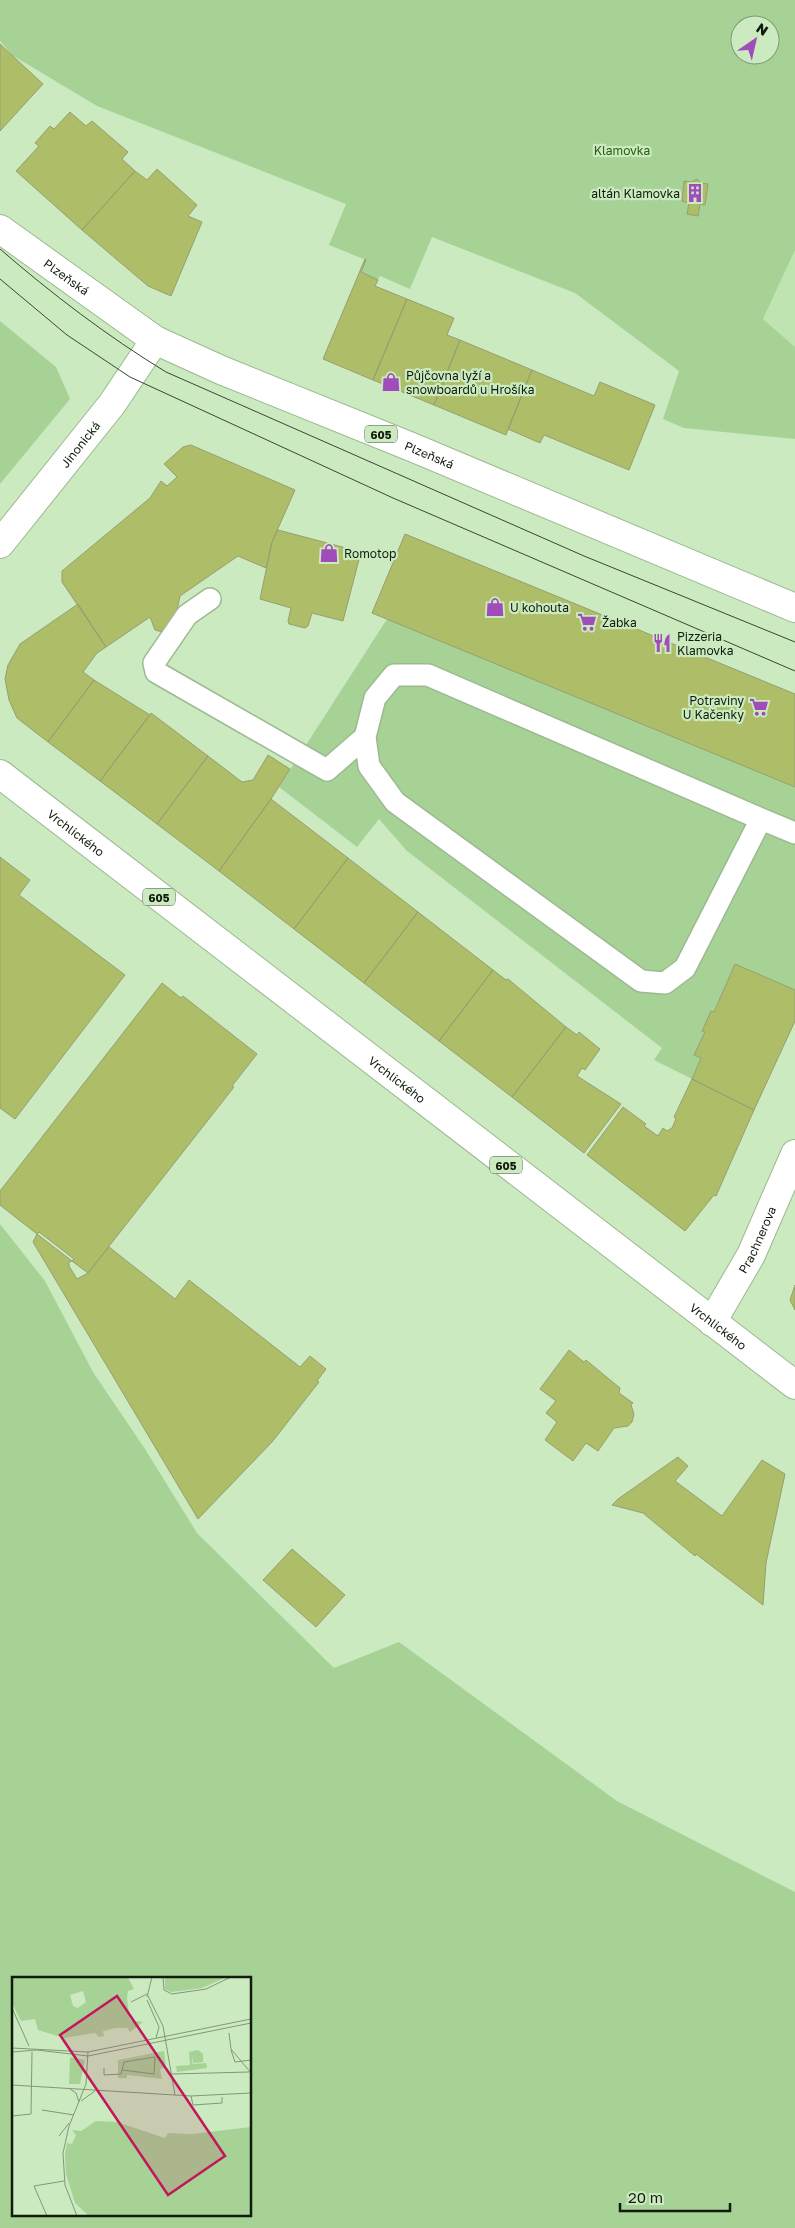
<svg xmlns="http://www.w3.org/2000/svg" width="795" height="2228" viewBox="0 0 795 2228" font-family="'Golos Text',sans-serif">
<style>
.built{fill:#c0e3b2}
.green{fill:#a7d296;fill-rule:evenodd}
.building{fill:#aebd68;stroke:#969f71}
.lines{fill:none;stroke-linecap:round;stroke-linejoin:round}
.lane-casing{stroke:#9cb991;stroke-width:24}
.secondary-casing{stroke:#9cb991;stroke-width:30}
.primary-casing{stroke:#9cb991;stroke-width:30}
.lane{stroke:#fff;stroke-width:21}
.secondary{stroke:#fff;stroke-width:28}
.primary{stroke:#fff;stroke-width:28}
.tram{stroke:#384733;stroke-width:1}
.labels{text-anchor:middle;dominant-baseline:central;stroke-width:4.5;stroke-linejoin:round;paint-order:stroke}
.shield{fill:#cbeac0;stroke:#495a43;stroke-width:1}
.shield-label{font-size:11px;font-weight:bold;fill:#111c0d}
.park-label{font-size:12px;fill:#2b5b13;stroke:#cbeac0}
.poi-label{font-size:12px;fill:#111c0d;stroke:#cbeac0;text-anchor:start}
.street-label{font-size:12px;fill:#111c0d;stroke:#cbeac0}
.inset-road{fill:none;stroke:#819878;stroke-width:1}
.view{fill:#c2185b;fill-opacity:0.15;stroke:#c2185b;stroke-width:2.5}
.inset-edge{fill:none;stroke:#111c0d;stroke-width:2.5}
</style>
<rect width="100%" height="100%" fill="#cbeac0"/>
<path class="built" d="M795,250V347L763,319Z"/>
<path class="green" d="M0,0H795V250L763,319L795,347V439L684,428L663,419L679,371L575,293L432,237L410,289L380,276L378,280L361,272L366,260L329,245L346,204L97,106L12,55L0,41ZM740,25H770V55H740Z
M0,321L56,367L70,399L0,484Z
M387,619L795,787V990L735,964L714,1012L711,1011L702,1030L705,1032L695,1055L701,1058L692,1079L654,1060L662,1048L407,851L379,819L357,847L279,787Z
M0,1224L45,1281L93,1372L145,1449L197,1533L334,1668L399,1642L617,1801L795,1892V2228H0ZM14,1978H250V2214H14Z"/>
<path class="building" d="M0,44L43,84L0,131Z
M70,112L86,126L92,121L128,152L122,159L135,171L82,230L16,171L39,146L35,143L50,126L54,129Z
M157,169L197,205L188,216L202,222L171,296L148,286L82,230L135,171L147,180Z
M697,179L701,183L708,184L705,205L700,204L698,216L687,214L689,203L682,201L684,181L691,182Z
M365,259L366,260L361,272L378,280L375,286L407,299L373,380L323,359Z
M407,299L454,318L447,335L460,340L434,405L373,380Z
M460,340L532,370L506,435L434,405Z
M532,370L594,396L600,382L655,405L629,470L544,435L540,443L508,429Z
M191,445L295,490L272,542L266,568L238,556L180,596L176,615L163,632L155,630L150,617L106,647L62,582V571L150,498L161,481L167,486L177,477L164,464L183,447Z
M278,530L361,552L343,621L312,613L308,626L305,628L289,624L288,621L291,608L260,599L272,542Z
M405,534L795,694V787L372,613Z
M78,604L106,647L97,653L83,672L94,680L48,742L17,718L9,700L5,679L8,665L20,644Z
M94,680L150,715L100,781L48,742Z
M151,713L208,756L157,824L100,781Z
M268,755L290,769L271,799L219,871L157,824L208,756L242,782L253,780Z
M271,799L348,858L294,929L219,871Z
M0,857L30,880L19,895L125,975L15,1119L0,1108Z
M348,858L418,912L364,983L294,929Z
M418,912L493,970L439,1041L364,983Z
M735,964L795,990V1021L754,1110L692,1079L701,1058L694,1055L705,1032L702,1031L711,1011L714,1012Z
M493,970L506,980L508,979L566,1027L512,1097L439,1041Z
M162,983L181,998L183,996L257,1054L232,1086L234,1087L88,1273L72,1261L74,1259L39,1232L37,1234L0,1205V1191Z
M566,1027L577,1035L579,1032L600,1049L585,1070L582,1068L577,1076L621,1104L584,1153L512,1097Z
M692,1079L754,1110L716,1196L714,1195L685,1231L587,1155L623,1107L646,1124L644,1126L658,1136L663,1128L667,1131L672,1128L676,1119L674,1117Z
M37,1234L72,1261L69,1262V1266L77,1279L88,1273L109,1247L175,1299L189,1280L300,1367L310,1356L326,1369L317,1381L319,1382L272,1442L198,1519L33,1242Z
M795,1285V1310L790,1300Z
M569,1350L584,1362L586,1360L620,1388L619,1393L633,1403L631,1405L634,1414L632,1422L628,1426L614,1428L598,1451L586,1443L573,1461L545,1440L557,1422L546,1413L556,1401L540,1389Z
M678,1457L688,1466L675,1481L722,1516L762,1460L785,1474L766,1563L763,1605L696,1554L695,1556L643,1513L612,1505L618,1499Z
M292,1549L345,1595L316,1627L263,1580Z"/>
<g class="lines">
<g class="lane-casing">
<path id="lane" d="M210,599L187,615L154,663L156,672L327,770L365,737L375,698L394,675H428L761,819L685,968L665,983L641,981L395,802L369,766L365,737
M761,819L795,833"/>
</g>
<g class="secondary-casing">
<g id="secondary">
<path id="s1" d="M0,544L112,404L155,340"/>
<path id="s2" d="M712,1322L751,1255L795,1154"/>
</g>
</g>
<g class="primary-casing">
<g id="primary">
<path id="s3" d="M0,229L155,340L221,370L414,448L795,608"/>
<path id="s4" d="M0,774L795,1385"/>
</g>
</g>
<use href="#lane" class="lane"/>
<use href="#secondary" class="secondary"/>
<use href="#primary" class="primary"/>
<path class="tram" d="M0,249C52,294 107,336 166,372L584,556L795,642
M0,279L67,335L130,377L393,498L795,671"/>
</g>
<defs>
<g id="building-bare" transform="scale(1.5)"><path d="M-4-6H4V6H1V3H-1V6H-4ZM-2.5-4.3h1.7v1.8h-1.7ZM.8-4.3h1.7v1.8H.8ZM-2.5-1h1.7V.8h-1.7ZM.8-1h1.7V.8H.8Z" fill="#a04dbb" stroke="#cbeac0" stroke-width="2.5" paint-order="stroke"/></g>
<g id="shop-bare" transform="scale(1.5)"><path d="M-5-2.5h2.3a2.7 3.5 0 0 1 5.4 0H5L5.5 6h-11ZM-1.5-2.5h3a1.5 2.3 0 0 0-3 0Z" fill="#a04dbb" stroke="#cbeac0" stroke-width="2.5" paint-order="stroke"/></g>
<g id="supermarket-bare" transform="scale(1.5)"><path d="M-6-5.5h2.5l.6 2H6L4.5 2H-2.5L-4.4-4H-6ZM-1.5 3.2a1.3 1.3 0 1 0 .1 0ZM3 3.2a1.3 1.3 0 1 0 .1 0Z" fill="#a04dbb" stroke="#cbeac0" stroke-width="2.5" paint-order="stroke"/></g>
<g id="restaurant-bare" transform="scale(1.5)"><path d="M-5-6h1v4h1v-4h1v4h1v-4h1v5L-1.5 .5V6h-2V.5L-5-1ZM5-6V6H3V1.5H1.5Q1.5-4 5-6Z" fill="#a04dbb" stroke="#cbeac0" stroke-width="2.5" paint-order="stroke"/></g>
</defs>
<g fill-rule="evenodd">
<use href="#building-bare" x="695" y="193"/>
<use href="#shop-bare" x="391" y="382"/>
<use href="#shop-bare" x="329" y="553"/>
<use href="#shop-bare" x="495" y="607"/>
<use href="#supermarket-bare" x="587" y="622"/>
<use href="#restaurant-bare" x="662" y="643"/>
<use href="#supermarket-bare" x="759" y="707"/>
</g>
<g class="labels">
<g class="shield">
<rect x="365" y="425.5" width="32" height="17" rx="4"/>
<rect x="143" y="888.5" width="32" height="17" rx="4"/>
<rect x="490" y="1156.5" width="32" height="17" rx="4"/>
</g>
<g class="shield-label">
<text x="381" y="434">605</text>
<text x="159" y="897">605</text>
<text x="506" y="1165">605</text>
</g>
<g class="park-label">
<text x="622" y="150">Klamovka</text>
</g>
<g class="poi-label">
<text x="680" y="193" text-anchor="end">altán Klamovka</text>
<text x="406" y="375">Půjčovna lyží a<tspan x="406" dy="14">snowboardů u Hrošíka</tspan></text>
<text x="344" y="553">Romotop</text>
<text x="510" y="607">U kohouta</text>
<text x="602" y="622">Žabka</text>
<text x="677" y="636">Pizzeria<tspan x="677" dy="14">Klamovka</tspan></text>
<text x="744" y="700" text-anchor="end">Potraviny<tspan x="744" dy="14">U Kačenky</tspan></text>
</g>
<g class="street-label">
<text stroke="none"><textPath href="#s3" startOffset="82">Plzeňská</textPath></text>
<text stroke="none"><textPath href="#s1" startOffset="128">Jinonická</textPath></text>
<text stroke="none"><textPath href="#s3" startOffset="488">Plzeňská</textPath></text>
<text stroke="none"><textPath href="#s4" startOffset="96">Vrchlického</textPath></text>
<text stroke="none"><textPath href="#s4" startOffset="501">Vrchlického</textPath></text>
<text stroke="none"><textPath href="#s2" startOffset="94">Prachnerova</textPath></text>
<text stroke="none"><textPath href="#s4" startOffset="906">Vrchlického</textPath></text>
</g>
</g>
<g transform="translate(12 1977)">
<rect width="239" height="239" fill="#cbeac0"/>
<path d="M0,0H116L122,12L116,14L115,21L118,43L131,45L118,55L115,51H104L91,54L92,59L87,60L83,56L52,61L26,53L23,42L9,44L0,26ZM71,14L74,25L66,31L61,29L58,18ZM153,0H215L190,11L159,15L153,12ZM186,73L191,77V85L181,86L180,78V86L181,87L194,86L195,91L165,95L164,89L178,88L177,75ZM152,74L154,90L148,92L150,102L115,98V101H106V83ZM58,80L73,83L68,107H57ZM84,144L105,145L153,161L156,156L180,157L239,150V239H77L63,226L54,197L53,177L55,166L60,167L64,158L60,153L69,154Z" fill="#a7d296" fill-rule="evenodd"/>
<path class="inset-road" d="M151,0L152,13L160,17L194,12L219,0M135,17L151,49L163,118M135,20L140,0M135,23L147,50L144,61M119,25L135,17M0,31L17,69M217,56L219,72L239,96M0,71L76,75L239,42M219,73L223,85L239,83M0,75L25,73L76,79L239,46M92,91V98L109,97L112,85L143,80L142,97L110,93M160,97L237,95M0,108L179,119L239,116M58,112L64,116L67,125M179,119L181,128L210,126V120M69,124L83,114M30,133L62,138M0,139L19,137L20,75M47,159L57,146M35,239L22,209L52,204M65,239L53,208L51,176L57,149L74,107L76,75"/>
<path class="view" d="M105,19L213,179L156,218L48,58Z"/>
<rect width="239" height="239" class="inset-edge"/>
</g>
<g transform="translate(755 40) rotate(34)"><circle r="24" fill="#cbeac0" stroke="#819878"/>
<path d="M0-4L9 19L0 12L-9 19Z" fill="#a04dbb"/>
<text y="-8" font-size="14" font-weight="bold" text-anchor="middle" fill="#111c0d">N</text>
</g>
<path d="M620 2203v8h110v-8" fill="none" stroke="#111c0d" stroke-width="2.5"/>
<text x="628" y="2203" font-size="15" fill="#111c0d" stroke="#cbeac0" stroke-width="4" paint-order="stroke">20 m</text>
</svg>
